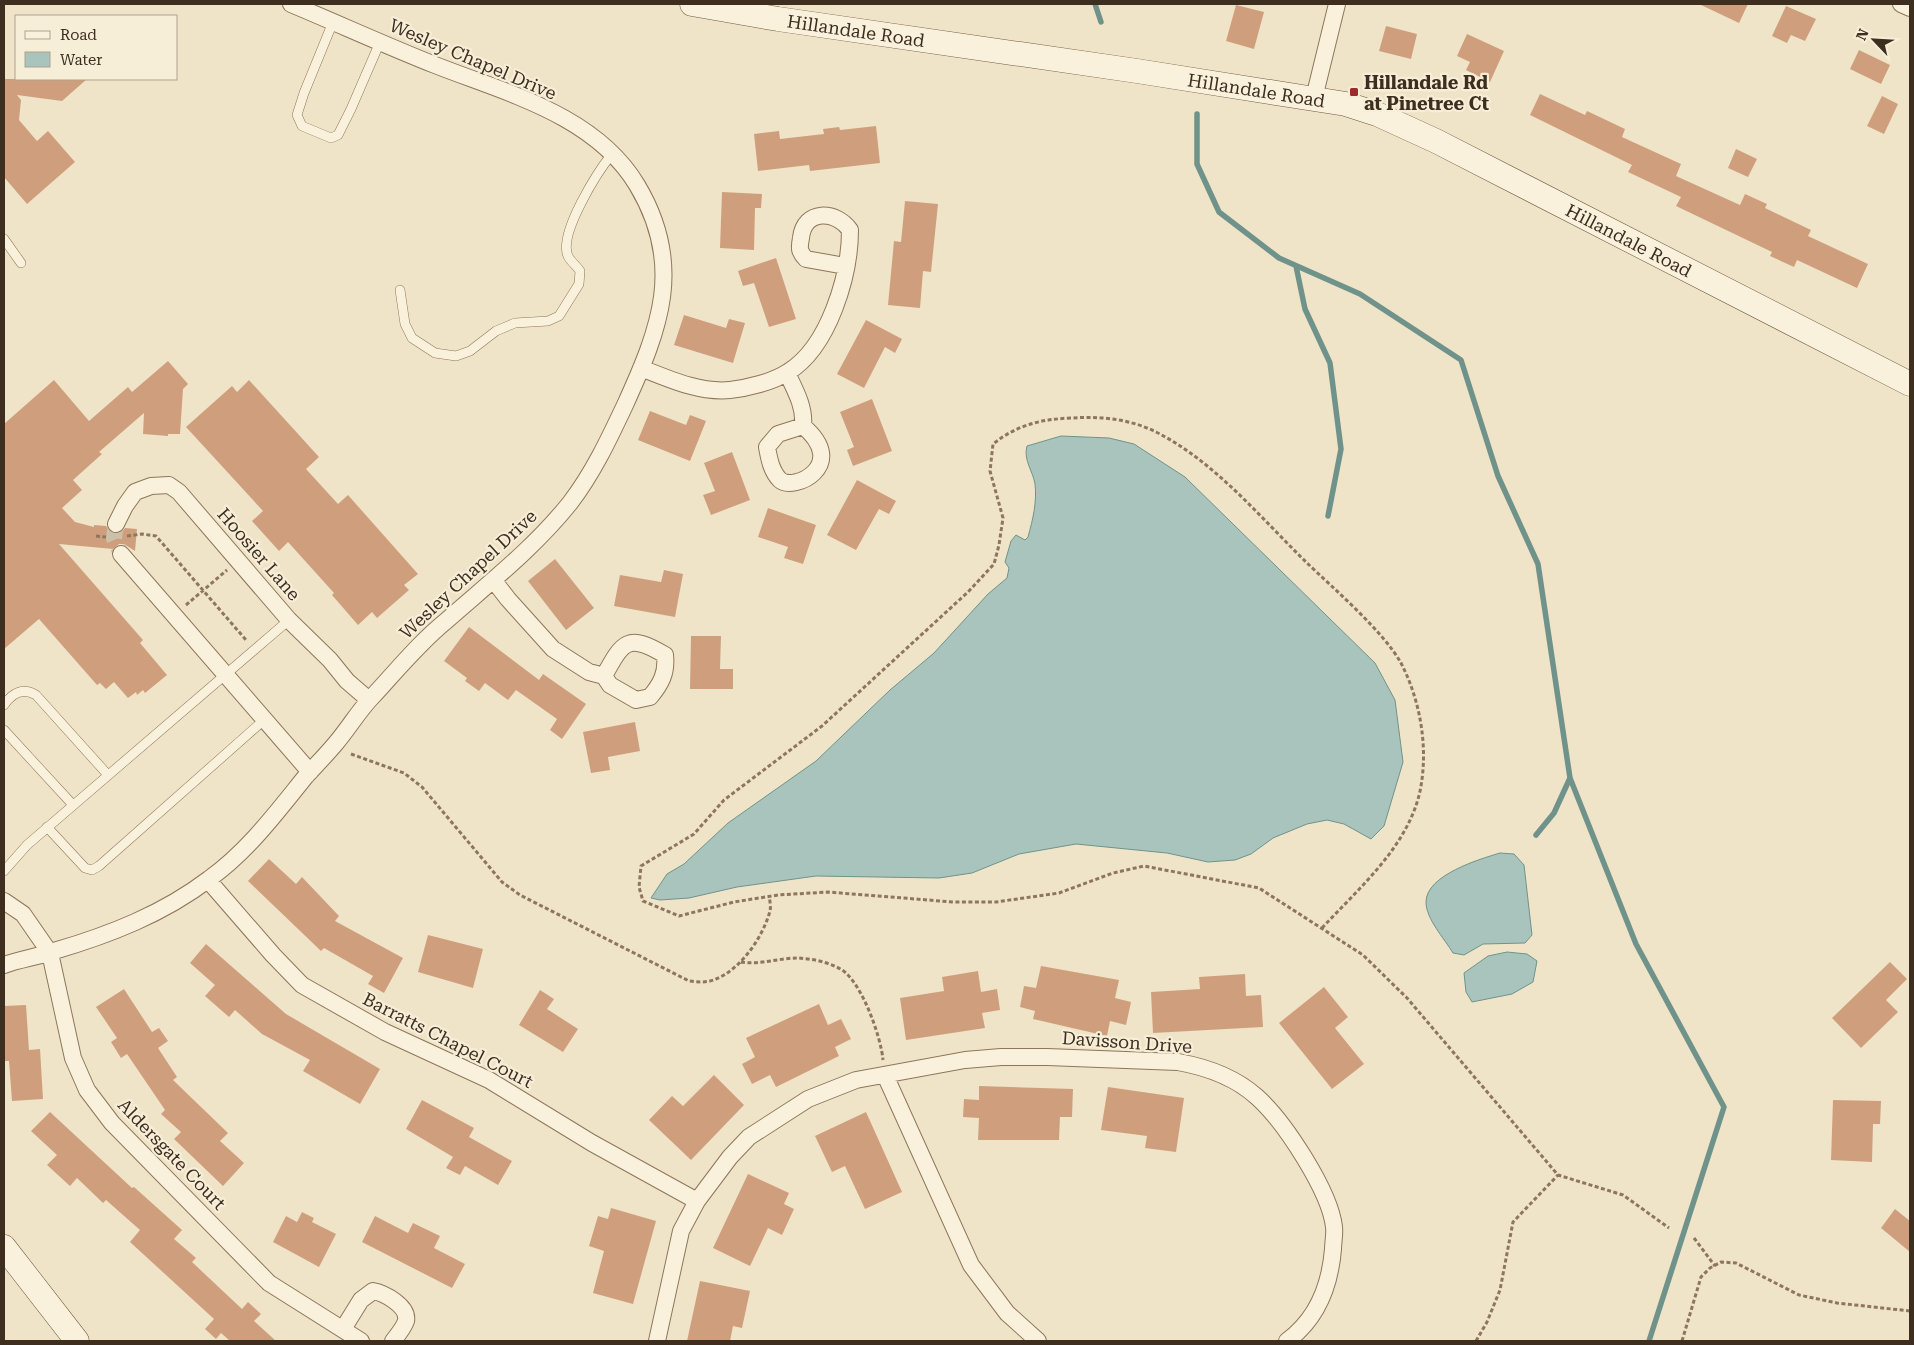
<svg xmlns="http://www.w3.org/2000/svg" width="1914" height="1345" viewBox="0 0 1914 1345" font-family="'Roboto Serif',serif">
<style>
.water{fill:#a9c4bc;stroke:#6f938a}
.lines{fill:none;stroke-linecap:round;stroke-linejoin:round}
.stream{stroke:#6f938a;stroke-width:5.5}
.building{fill:#cf9f7d}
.street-tunnel{stroke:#ccc0a6;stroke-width:16;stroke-dasharray:16 8;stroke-linecap:butt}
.lane-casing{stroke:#8d765c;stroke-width:10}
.street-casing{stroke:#8d765c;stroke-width:18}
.secondary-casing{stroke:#6f573f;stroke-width:25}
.path{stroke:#8d765c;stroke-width:3;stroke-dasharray:4 2.5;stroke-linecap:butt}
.lane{stroke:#faf1dc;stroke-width:9}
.street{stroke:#faf1dc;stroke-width:16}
.secondary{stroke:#faf1dc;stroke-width:24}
.poi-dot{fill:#9e2a2b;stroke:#f7eed8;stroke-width:2}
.labels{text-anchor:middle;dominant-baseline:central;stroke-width:4.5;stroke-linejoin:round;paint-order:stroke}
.street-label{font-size:18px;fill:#3d2e20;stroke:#f7eed8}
.poi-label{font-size:18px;font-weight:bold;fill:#3d2e20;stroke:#f7eed8;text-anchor:start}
</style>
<rect width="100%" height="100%" fill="#f0e4c8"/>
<path class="water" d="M1061,436L1109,438L1134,444L1185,477L1375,663L1395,700L1403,762L1384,826L1371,839L1344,824L1327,820L1307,824L1273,838L1251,854L1235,860L1208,862L1167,853L1076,844L1019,854L972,873L939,878L816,876L737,887L689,898L660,900L651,898L667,874L684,864L728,823L816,761L890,690L934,653L988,594L1007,578L1009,568L1005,562L1011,541L1016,535L1025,540L1028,537C1033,519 1037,502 1035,484C1033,471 1023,460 1027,446Z
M1500,853L1514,854L1524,865L1532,935L1525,943L1483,944L1464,955L1453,953C1444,938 1426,919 1426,902C1426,875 1480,859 1500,853Z
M1507,952L1527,954L1537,961L1533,982L1512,994L1472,1002L1466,992L1464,973L1488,956Z"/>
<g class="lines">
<path class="stream" d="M1095,4L1101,22
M1197,114V164L1219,212L1279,258L1360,294L1461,360L1498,476L1538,564L1570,778L1636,944L1724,1107L1649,1341
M1296,266L1305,309L1330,363L1341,449L1328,516
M1536,835L1554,813L1570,778"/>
</g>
<path class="building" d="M1699,4H1748L1739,23Z
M1236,5L1264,12L1254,49L1226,41Z
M1786,6L1816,19L1805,41L1791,35L1787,43L1772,36Z
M1386,26L1417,34L1411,59L1379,51Z
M1467,34L1504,51L1490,82L1466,70L1470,62L1457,56Z
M1859,50L1890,65L1881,84L1850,69Z
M4,79H87L62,101L17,95L21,100L19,120L37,141L48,131L75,162L27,204L4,177Z
M1540,94L1585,115L1587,111L1625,129L1622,137L1681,164L1676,176L1740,205L1745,194L1767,204L1765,208L1811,230L1808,236L1868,264L1857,288L1797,260L1794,267L1770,256L1772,252L1676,206L1681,197L1628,172L1632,165L1530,115Z
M1882,96L1898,104L1884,134L1867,126Z
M876,126L880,163L810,171L809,165L758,171L754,134L779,131L780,139L824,134L823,129L839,127L840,130Z
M1736,149L1757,159L1748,177L1728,168Z
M722,192L762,194L761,208H755L754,250L720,248Z
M905,201L938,204L931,272L923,271L920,308L888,305L894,241L901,242Z
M776,258L796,319L769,327L754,283L743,286L738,271Z
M684,315L726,328L729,319L745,323L733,363L674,345Z
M866,320L902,339L895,353L885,347L864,388L837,374Z
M168,361L188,384L183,389L180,434H168V436L143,434L144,413L99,452L102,454L73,480L82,490L62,508L75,522L94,527V525L106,526L112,533H121L125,528L137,529L135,551L124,544H119L113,549L59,544L143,640L140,643L167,675L145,693L143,690L137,695L136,692L128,698L114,682L106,689L100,683L97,685L39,619L4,649V424L54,380L89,421L128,387L132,392Z
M249,380L319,457L306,469L338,504L348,495L418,574L404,585L409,590L377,618L372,612L358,625L332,595L334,593L288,542L279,551L252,521L263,511L186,427L232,386L237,392Z
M872,399L892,451L853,466L847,450L854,447L840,412Z
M650,411L686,425L690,415L706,421L690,461L638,440Z
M732,452L750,500L711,515L703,495L715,491L704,463Z
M857,480L896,501L889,514L879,509L856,550L827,535Z
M768,508L816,525L803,564L784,558L788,547L758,537Z
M555,559L594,608L566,630L528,581Z
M664,570L683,574L675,617L614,606L620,575L661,582Z
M469,627L539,680L543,674L586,704L562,739L550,730L557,719L516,690L508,700L485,683L479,691L465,681L467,678L444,661Z
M691,636H721L720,669H733V689H690Z
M635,722L640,751L608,757L610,770L591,773L583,732Z
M269,859L296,884L302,877L339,916L335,921L403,958L384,993L368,984L373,976L324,948L321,951L248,881Z
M428,935L483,949L473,988L418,972Z
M206,944L286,1014L380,1069L360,1104L303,1071L310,1060L262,1034L235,1010L229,1017L205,996L215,985L190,963Z
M1890,962L1907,979L1886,1000L1898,1012L1861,1048L1832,1018Z
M1041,966L1119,980L1115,998L1131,1002L1126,1025L1110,1021L1107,1036L1033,1019L1035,1011L1020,1007L1024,986L1036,988Z
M978,971L981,992L997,989L1000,1010L982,1013L985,1028L906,1040L900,998L944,991L942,977Z
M1245,974L1246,996L1261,995L1263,1027L1153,1033L1151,992L1200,989L1199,977Z
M1324,987L1348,1017L1335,1028L1364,1064L1332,1089L1279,1023Z
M124,989L152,1032L159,1028L168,1041L158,1048L177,1077L173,1080L228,1133L220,1141L244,1163L223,1186L174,1139L181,1132L161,1114L165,1110L127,1054L121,1058L111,1042L117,1038L96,1007Z
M540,990L554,999L547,1009L578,1029L563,1052L519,1025Z
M819,1004L828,1025L841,1019L851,1039L835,1047L839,1056L776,1087L770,1075L752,1084L742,1064L755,1057L746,1038Z
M26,1005L29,1050L40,1049L43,1099L12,1101L9,1061H4V1006Z
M714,1075L744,1105L691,1160L649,1120L672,1096L683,1106Z
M979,1086L1073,1089L1072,1117H1060L1059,1140H978L979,1118L963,1117L964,1099L979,1100Z
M1108,1087L1184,1098L1176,1152L1145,1148L1147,1136L1101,1130Z
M422,1100L474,1128L469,1137L512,1161L498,1185L465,1166L460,1175L446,1168L453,1157L406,1129Z
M1833,1100L1881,1101L1880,1124H1873L1872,1162L1831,1160Z
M50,1112L132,1188L134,1187L182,1230L174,1239L196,1258L192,1262L242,1309L248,1302L261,1314L254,1321L276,1341H230L221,1333L216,1339L205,1329L214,1319L130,1242L140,1230L106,1200L103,1203L77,1178L70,1186L47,1165L57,1155L31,1131Z
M866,1112L902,1192L865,1209L845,1166L832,1172L815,1136Z
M748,1174L789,1193L784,1204L794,1209L782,1235L768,1228L750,1266L713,1248Z
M611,1208L656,1221L633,1304L593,1293L604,1251L589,1246L598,1216L608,1219Z
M1895,1209L1910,1221V1252L1881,1228Z
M302,1212L314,1218L312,1222L336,1234L319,1267L273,1242L286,1216L297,1222Z
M375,1216L408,1233L413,1223L440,1236L434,1248L465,1264L452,1288L362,1242Z
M700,1281L750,1291L742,1328L733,1326L730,1341H687Z"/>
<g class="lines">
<path class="street-tunnel" d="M116,524L114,538L121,554"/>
<g class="lane-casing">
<path id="lane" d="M333,22L304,93L297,115L302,126L331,138L338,135L351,109L380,42
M4,239L21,263
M400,290L405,324L412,338L435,353L456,356L470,351L496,331L515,323L548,321L559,316L579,284L580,271C577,266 570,261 568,256C558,234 598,171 612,154
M4,705C12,693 23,687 36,695L108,775
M4,730L73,805
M47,827L85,868L92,870L99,866L264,720
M4,871L27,845L289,620"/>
</g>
<g class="street-casing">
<path id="street" d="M1901,4L1910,8
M1314,98L1337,4
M641,368C669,379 700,393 730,390C747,388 773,382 788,372C829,347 850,275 850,230C836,210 804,209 801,238C799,248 799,252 806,259L845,266
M787,373C795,390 805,407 803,426
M803,426C850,466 793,492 780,480C771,471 769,458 767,447L778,434Z
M116,524L125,506L135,492L151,486L169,485L179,492L289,620L330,660L347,681L369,700
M121,554L310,772
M494,581L508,599L553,649L589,672L604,676L610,685L636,700L650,697C661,684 667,673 665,655C628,633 623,641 604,676
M208,880L273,955L302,985L385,1032L489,1080L592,1143L697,1201
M4,901L23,914L50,953L73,1058L87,1090L112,1123L269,1283L361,1341
M4,965C20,959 38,957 54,951C109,935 163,914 209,879C248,851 276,813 306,776C316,765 327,754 336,743C349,728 359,710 373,696C397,670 419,643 446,621C489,583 534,548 570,503C593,473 609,439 625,405C660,328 685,265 637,185C595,115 506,93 435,65C387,46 339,24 291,4
M885,1075L971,1265L1007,1313L1038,1341
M343,1329L361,1300L373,1291C384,1293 409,1306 406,1321C404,1327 397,1336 393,1341
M657,1341L681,1231L697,1201L730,1157L749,1137L808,1099L856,1080L965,1060L1001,1057H1047L1178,1062C1206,1067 1236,1078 1257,1097C1284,1121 1330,1191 1334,1227C1335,1234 1333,1242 1333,1249C1330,1286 1317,1319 1287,1341"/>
</g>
<g class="secondary-casing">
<g id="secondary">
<path id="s1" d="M692,4L778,19L1137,71L1346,104L1377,114L1436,141L1910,384"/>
<path d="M4,1247L77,1341"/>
</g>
</g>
<path class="path" d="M96,536L106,537
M127,536L142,534L156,536L246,640
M186,605L227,570
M351,754L404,773L422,787L502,882L520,895L689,981C698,982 708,983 716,979C741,969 763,937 770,911C771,907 770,901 769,896
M1322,928C1360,887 1411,844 1421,786C1428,745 1420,700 1401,663C1383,631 1334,589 1306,562C1260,517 1214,461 1156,432C1130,419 1100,416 1072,418C1041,419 1017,425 993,444L990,471L1003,518L999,545L994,564L968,592L822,726L724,800L694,834L641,866L639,887L643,901L679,916L734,902L778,895L828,892L953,902H996L1059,893L1113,873L1144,866L1259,888L1363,955L1407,998L1558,1175L1623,1195L1669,1228
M741,962C759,965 780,958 798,958C813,959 829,962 842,970C862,983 881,1037 883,1060
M1694,1238L1715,1266
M1476,1341L1487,1322L1500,1290L1513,1222L1558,1175
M1682,1341L1701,1277L1710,1268L1721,1262L1736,1263L1799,1295L1837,1303L1910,1311"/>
<use href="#lane" class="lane"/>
<use href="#street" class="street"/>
<use href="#secondary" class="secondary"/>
</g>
<rect class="poi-dot" x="1349" y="87" width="10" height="10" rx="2.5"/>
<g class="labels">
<g class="street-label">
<text stroke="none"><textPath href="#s1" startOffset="166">Hillandale Road</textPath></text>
<text transform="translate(473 59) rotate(23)">Wesley Chapel Drive</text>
<text stroke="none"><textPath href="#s1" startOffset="571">Hillandale Road</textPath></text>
<text stroke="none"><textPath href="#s1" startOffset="976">Hillandale Road</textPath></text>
<text transform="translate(259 554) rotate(49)">Hoosier Lane</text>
<text transform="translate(468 574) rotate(-43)">Wesley Chapel Drive</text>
<text transform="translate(448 1040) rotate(27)">Barratts Chapel Court</text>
<text transform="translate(1127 1042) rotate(4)">Davisson Drive</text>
<text transform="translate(172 1154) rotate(46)">Aldersgate Court</text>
</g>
<g class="poi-label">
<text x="1364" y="82">Hillandale Rd<tspan x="1364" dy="21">at Pinetree Ct</tspan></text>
</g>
</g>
<rect width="1914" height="1345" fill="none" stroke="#3d2e20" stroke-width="10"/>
<rect x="15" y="15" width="162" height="65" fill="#f7eed8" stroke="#ada18e"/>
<rect x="25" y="31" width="25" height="8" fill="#faf1dc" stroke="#ada18e"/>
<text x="60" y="40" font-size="15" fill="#3d2e20">Road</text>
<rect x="25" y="52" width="25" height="15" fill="#a9c4bc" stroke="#ada18e"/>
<text x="60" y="65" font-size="15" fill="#3d2e20">Water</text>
<g transform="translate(1874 40) rotate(295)" stroke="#f7eed8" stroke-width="4" paint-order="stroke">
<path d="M0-4L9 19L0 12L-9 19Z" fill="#3d2e20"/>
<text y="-8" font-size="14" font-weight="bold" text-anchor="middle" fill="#3d2e20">N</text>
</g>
</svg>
